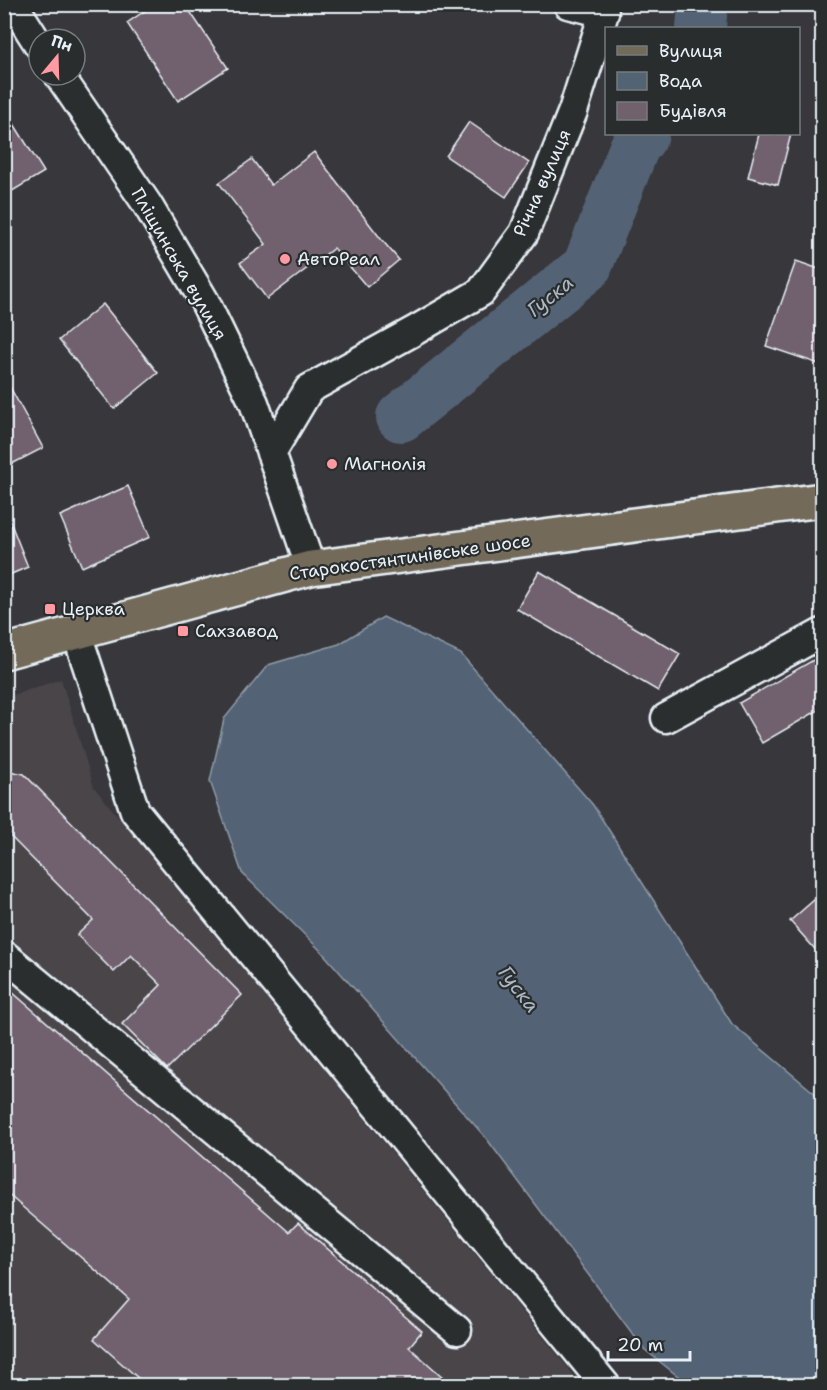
<svg xmlns="http://www.w3.org/2000/svg" width="827" height="1390" viewBox="0 0 827 1390" font-family="'Shantell Sans',sans-serif">
<style>
.built{fill:#49444a}
.water{fill:#526374;stroke:#8e9ca9;stroke-width:1.5}
.lines{fill:none;stroke-linecap:round;stroke-linejoin:round}
.river{stroke:#526374;stroke-width:50}
.building{fill:#71616d;stroke:#e8f1f8;stroke-width:1.5}
.minor-casing{stroke:#e8f1f8;stroke-width:33}
.major-casing{stroke:#e8f1f8;stroke-width:38}
.minor{stroke:#2a2d2e;stroke-width:28}
.major{stroke:#736b5a;stroke-width:33}
.poi-dot{fill:#ff9aa2;stroke:#2a2d2e;stroke-width:2}
.labels{text-anchor:middle;dominant-baseline:central;stroke-width:4.5;stroke-linejoin:round;paint-order:stroke}
.street-label{font-size:18px;fill:#e8f1f8;stroke:#2a2d2e}
.poi-label{font-size:18px;fill:#e8f1f8;stroke:#2a2d2e;text-anchor:start}
.water-label{font-size:20px;font-style:italic;fill:#acb8c3;stroke:#2a2d2e}
</style>
<rect width="100%" height="100%" fill="#38373b"/>
<filter id="ink" filterUnits="userSpaceOnUse"><feTurbulence type="fractalNoise" baseFrequency=".0167" numOctaves="2"/><feDisplacementMap in="SourceGraphic" scale="12" xChannelSelector="R" yChannelSelector="G"/><feConvolveMatrix kernelMatrix="1 2 1 2 8 2 1 2 1" color-interpolation-filters="sRGB"/></filter>
<g filter="url(#ink)">
<path class="built" d="M61,679L94,787L582,1385H5L4,698Z"/>
<path class="water" d="M383,617L461,654L593,805L732,1024L818,1096L822,1095V1385H689L644,1349L486,1138L321,951L242,873L210,781L224,719L268,665L339,644Z"/>
<g class="lines">
<path class="river" d="M701,28L703,4
M401,417L587,267L634,148L644,134"/>
</g>
<path class="building" d="M155,4H185L228,68L178,101L127,23Z
M4,108L44,172L4,196Z
M469,122L529,163L506,197L446,156Z
M759,134H791L778,185L748,177Z
M314,152L381,239L399,260L367,287L334,248L267,299L240,263L266,244L219,183L252,159L271,185Z
M796,261L822,270V365L766,346Z
M103,304L158,373L114,409L59,340Z
M4,376L43,448L4,468Z
M128,486L150,537L82,567L60,516Z
M4,511H6L28,567L4,577Z
M539,571L680,654L658,691L517,609Z
M822,655V708L762,743L739,703Z
M4,770L24,774L242,995L167,1069L122,1024L161,985L131,955L114,972L77,935L93,920L4,830Z
M822,893V957L790,921Z
M4,985L289,1232L298,1223L422,1331L409,1347L453,1386H147L94,1339L129,1299L4,1191Z"/>
<g class="lines">
<g class="minor-casing">
<path id="minor" d="M13,4L39,45
M59,75L147,204L205,302L254,403L311,568
M271,453L309,389L414,331L481,292L524,233L573,111L604,13L568,4
M76,631L135,811L606,1386
M666,718L822,633
M4,955L457,1330"/>
</g>
<g class="major-casing">
<path id="major" d="M4,652L311,568L822,500"/>
</g>
<use href="#minor" class="minor"/>
<use href="#major" class="major"/>
</g>
</g>
<g class="poi-dot">
<circle cx="285" cy="259" r="6"/>
<circle cx="332" cy="464" r="6"/>
<rect x="44" y="603" width="12" height="12" rx="3"/>
<rect x="177" y="625" width="12" height="12" rx="3"/>
</g>
<g class="labels">
<g class="street-label">
<text transform="translate(542 183) rotate(-66)">Річна вулиця</text>
<text transform="translate(179 264) rotate(60)">Пліщинська вулиця</text>
<text transform="translate(410 557) rotate(-8)">Старокостянтинівське шосе</text>
</g>
<g class="poi-label">
<text x="297" y="259">АвтоРеал</text>
<text x="344" y="464">Магнолія</text>
<text x="62" y="609">Церква</text>
<text x="195" y="631">Сахзавод</text>
</g>
<g class="water-label">
<text transform="translate(550 296) rotate(-39)">Гуска</text>
<text transform="translate(519 989) rotate(52)">Гуска</text>
</g>
</g>
<rect width="827" height="1390" fill="none" stroke="#2a2d2e" stroke-width="24"/>
<rect x="12" y="12" width="803" height="1366" fill="none" stroke="#e8f1f8" stroke-width="2" filter="url(#ink)"/>
<rect x="605" y="27" width="195" height="108" fill="#2a2d2e" stroke="#767b7f" stroke-width="1.5"/>
<rect x="617" y="46" width="30" height="9" fill="#736b5a" stroke="#767b7f" stroke-width="1.5"/>
<text x="659" y="57" font-size="18" fill="#e8f1f8">Вулиця</text>
<rect x="617" y="72" width="30" height="18" fill="#526374" stroke="#767b7f" stroke-width="1.5"/>
<text x="659" y="87" font-size="18" fill="#e8f1f8">Вода</text>
<rect x="617" y="102" width="30" height="18" fill="#71616d" stroke="#767b7f" stroke-width="1.5"/>
<text x="659" y="117" font-size="18" fill="#e8f1f8">Будівля</text>
<g transform="translate(57 57) rotate(19)"><circle r="28" fill="#2a2d2e" stroke="#767b7f" stroke-width="1.5"/>
<path d="M0-4.5L10 22L0 15L-10 22Z" fill="#ff9aa2"/>
<text y="-9" font-size="16" font-weight="bold" text-anchor="middle" fill="#e8f1f8">Пн</text>
</g>
<path d="M608 1351v9h82v-9" fill="none" stroke="#e8f1f8" stroke-width="3"/>
<text x="617" y="1351" font-size="18" fill="#e8f1f8" stroke="#2a2d2e" stroke-width="4.5" paint-order="stroke">20 m</text>
</svg>
